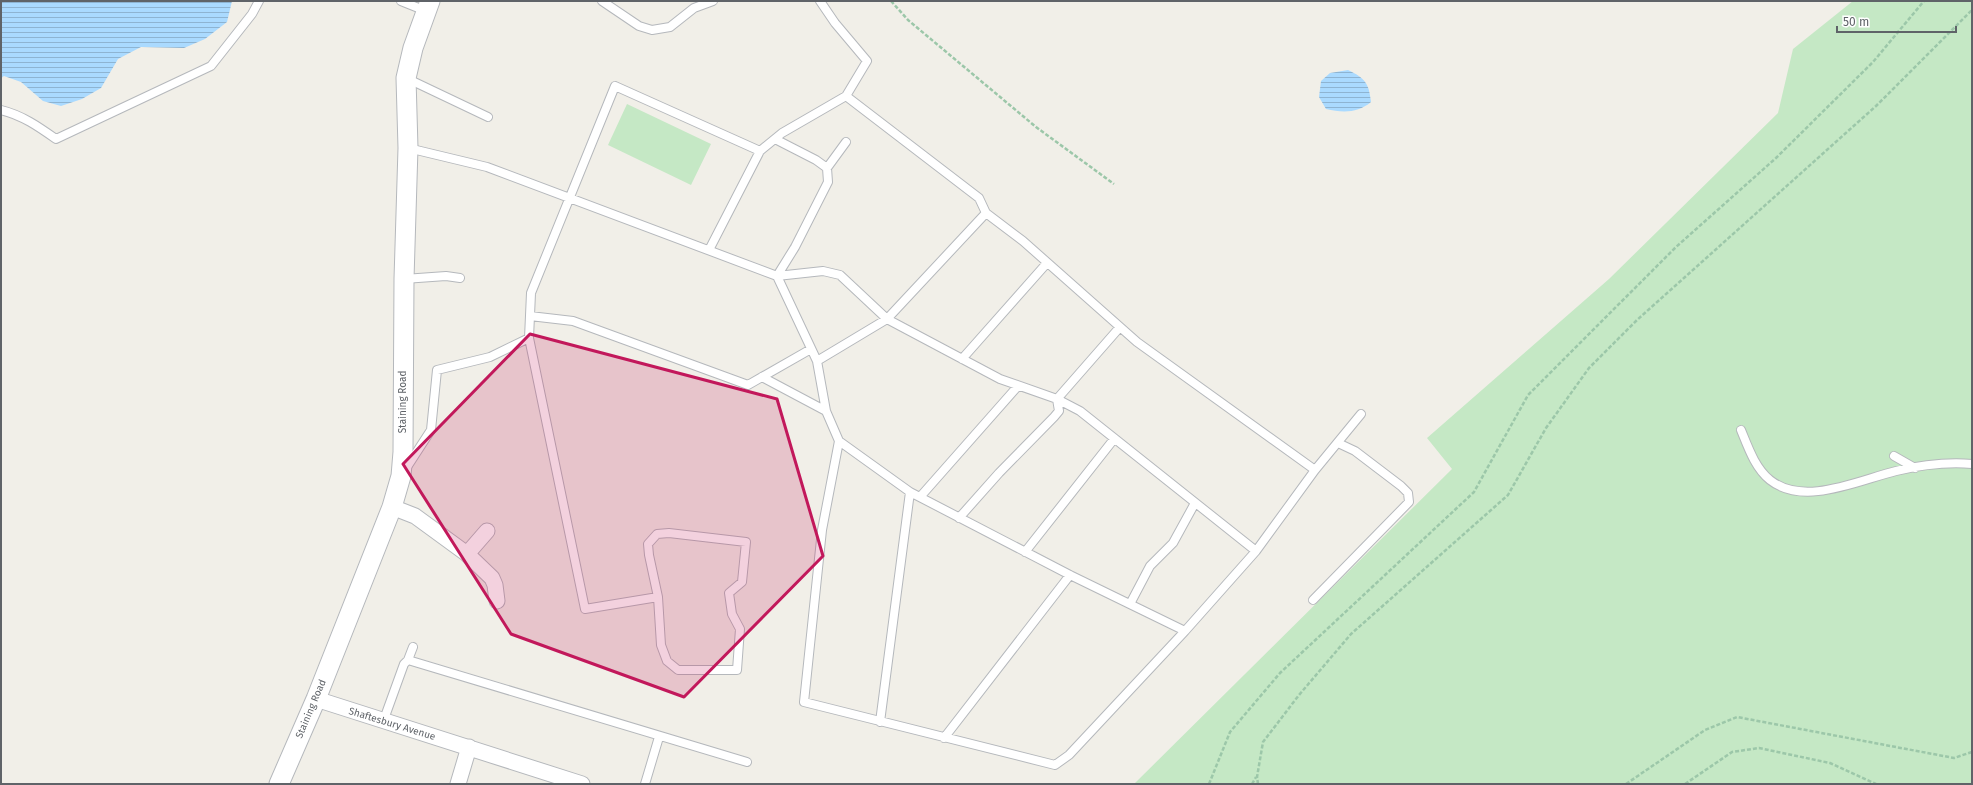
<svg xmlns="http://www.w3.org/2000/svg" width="1973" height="785" viewBox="0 0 1973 785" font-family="'Fira Sans',sans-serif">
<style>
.green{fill:#c5e8c5}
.water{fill:url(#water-rules)}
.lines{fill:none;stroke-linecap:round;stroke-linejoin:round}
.service-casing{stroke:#b5b8bc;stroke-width:10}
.minor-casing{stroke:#b5b8bc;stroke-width:17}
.tertiary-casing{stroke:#b5b8bc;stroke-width:21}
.path{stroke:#9cc7a9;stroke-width:2.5;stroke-dasharray:4 2;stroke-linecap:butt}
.service{stroke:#fff;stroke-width:8}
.minor{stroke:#fff;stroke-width:15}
.tertiary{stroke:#fff;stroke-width:19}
.marked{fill:#c2185b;fill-opacity:0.2;stroke:#c2185b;stroke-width:3;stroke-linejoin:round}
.labels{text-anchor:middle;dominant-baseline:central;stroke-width:3.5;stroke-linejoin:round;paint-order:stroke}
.street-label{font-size:10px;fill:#5f6368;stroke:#fff}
</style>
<defs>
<pattern id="water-rules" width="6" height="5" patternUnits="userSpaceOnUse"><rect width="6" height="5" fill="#aadaff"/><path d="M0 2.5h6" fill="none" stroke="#8eb4d2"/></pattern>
</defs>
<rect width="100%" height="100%" fill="#f1efe8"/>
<path class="green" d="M1853,1H1972V784H1134L1452,469L1427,438L1609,279L1778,113L1793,49Z
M627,104L711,144L691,185L608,145Z"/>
<path class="water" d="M1,1H232L227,22L205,39L184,48L141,47L118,59L101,88L82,99L61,106L43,101L21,82L4,76L1,78Z
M1348,70C1365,78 1369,83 1371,102C1358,113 1343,113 1326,109L1319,97L1321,81L1330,73Z"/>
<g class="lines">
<g class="service-casing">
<path id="service" d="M401,1L426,11
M602,1L639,26L652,30L670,27L694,8L713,1
M406,78L488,117
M846,96L979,198L986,213
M1,110C22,115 39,127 56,139L211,66L252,14L259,1
M775,139L816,160L827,168
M408,148L487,167L777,276L817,361L826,411L839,441L822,530L804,702L1055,765L1069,755L1185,631L1256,551L1315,470L1361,414
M709,250L760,151L782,133L846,96L867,61L835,23L820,1
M777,276L823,271L840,275L887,319L1000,379L1057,399L1080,411L1256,551
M777,276L795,247L828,182L827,168L846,142
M404,279L446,276L460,278
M530,316L573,321L748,385L811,349
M962,359L1047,263
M817,361L887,319L986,213L1023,241L1137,342L1315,470
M762,377L826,411
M1741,430C1748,447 1755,468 1770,480C1804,507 1859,480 1896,471C1921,465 1947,462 1972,464
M839,441L910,492L1070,575L1185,631
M1894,456L1915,468
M407,467L431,430L437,370L490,357L529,338
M920,497L1018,386
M959,518L999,473L1054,417L1059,411L1057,399L1120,327
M1025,552L1114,439
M658,597L649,555L648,544L657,534L669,533L746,542L742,582L729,593L732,614L740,629L737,670H678L667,661L661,645L658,597L585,609L529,338L531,293L615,86L760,151
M1313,600L1409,502L1408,493L1401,486L1355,451L1338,443
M1130,604L1150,566L1173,543L1195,503
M408,660L413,647
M383,722L404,664L408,660L747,762
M880,722L910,492
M944,738L1070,575
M645,784L659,737"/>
</g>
<g class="minor-casing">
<path id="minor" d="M392,507L415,516L467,554L492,578L495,585L497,601
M467,554L487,531
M316,699L582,784
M458,784L469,747"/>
</g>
<g class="tertiary-casing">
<path id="tertiary" d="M279,784L316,699L392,507L401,476L403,452L404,279L408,148L406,78L413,48L430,1"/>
</g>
<path class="path" d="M891,1L908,20L1036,127L1114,184
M1209,784L1230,732L1280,673L1474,492L1528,395L1676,247L1776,158L1873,62L1924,1
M1252,784L1256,777
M1258,784L1257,777L1263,742L1299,695L1351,634L1508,495L1546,428L1589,368L1637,320L1876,106L1972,10
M1626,784L1705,730L1737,717L1954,758L1972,752
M1685,784L1732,752L1759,748L1830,763L1876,784"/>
<use href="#service" class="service"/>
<use href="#minor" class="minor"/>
<use href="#tertiary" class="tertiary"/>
</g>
<path class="marked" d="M530,334L777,399L823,556L684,697L511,634L403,464Z"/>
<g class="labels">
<g class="street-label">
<text transform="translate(403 402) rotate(-90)">Staining Road</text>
<text transform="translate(311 709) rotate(-67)">Staining Road</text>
<text transform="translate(392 724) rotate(17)">Shaftesbury Avenue</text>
</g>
</g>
<rect width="1973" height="785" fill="none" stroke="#5f6368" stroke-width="4"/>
<path d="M1837 26v6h119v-6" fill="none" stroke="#5f6368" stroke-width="2"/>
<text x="1843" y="26" font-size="12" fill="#5f6368" stroke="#ffffff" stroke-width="3" paint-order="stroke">50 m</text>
</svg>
